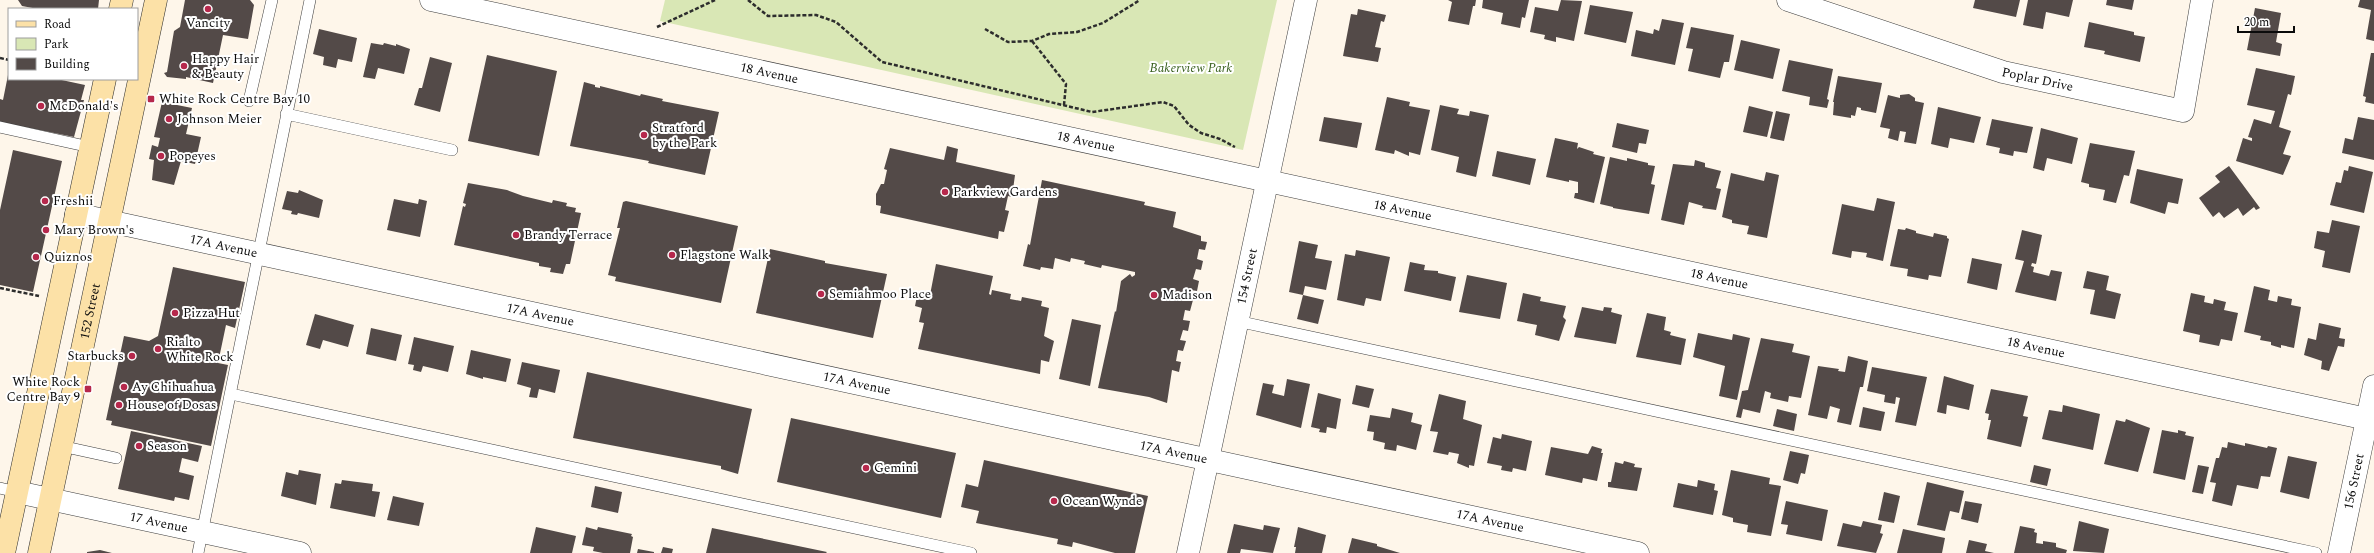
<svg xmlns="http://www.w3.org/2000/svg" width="2374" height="553" viewBox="0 0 2374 553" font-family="Spectral,serif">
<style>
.green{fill:#d9e7b5}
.building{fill:#534a48}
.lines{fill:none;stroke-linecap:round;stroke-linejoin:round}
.service-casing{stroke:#3e3e3e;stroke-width:12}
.minor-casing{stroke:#3e3e3e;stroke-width:23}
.tertiary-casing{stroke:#3e3e3e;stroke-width:23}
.secondary-casing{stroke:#2d2d2d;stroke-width:23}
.path{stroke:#2d2d2d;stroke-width:2.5;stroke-dasharray:4 2;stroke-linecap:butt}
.service{stroke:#fff;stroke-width:11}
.minor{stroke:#fff;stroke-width:22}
.tertiary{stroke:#fff;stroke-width:22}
.secondary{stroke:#fce1a7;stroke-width:22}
.poi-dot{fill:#b6284c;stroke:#fff;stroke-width:1.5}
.labels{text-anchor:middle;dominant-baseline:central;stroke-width:4;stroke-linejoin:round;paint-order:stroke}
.poi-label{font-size:13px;fill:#0b0b0b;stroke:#fff;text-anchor:start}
.park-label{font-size:13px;font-style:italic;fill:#39601e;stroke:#fff}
.street-label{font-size:13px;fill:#0b0b0b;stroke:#fff}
</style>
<rect width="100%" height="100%" fill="#fef6ea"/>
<path class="green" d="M665,0H1277L1243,150L660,21Z"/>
<path class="building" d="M18,0H99L98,9H38L22,6Z
M185,0H250L254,5L248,39L223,35L213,83L186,77V79L167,77L164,73L167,72L174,31L180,27Z
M1448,0H1476L1475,6H1473L1469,25L1448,21L1452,2Z
M1483,0H1529L1525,18L1522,17L1520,28L1501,24L1503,13L1482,8Z
M1561,0L1582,1L1574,41L1556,37V42L1544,39L1545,35L1530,32L1535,7L1558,11Z
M1975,0H2020L2016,17L1973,8Z
M2028,0H2073L2069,17L2046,12L2043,29L2023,25Z
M2107,0H2134L2132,10L2106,5Z
M2360,0H2374V41L2366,39L2371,10L2358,7Z
M1590,5L1633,12L1626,43L1584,34Z
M2255,8L2281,13L2276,42L2282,44L2280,56L2247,50Z
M1358,9L1386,15L1384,22L1381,21L1375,47L1381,48L1378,62L1343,56L1351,14L1357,15Z
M1662,19L1684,23L1675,65L1631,56L1636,30L1653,34L1654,29L1659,31Z
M2089,22L2134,32V35L2145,37L2140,62L2104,54L2105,51L2084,47Z
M1691,27L1734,35L1729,62H1724L1720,78L1688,71L1693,49L1686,48Z
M319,29L357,38L352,62L338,59L336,68L323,65L324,57L313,54Z
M1741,40L1780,49L1773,79L1734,70Z
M371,43L383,45L384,43L396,46V44L410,49L404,74L378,68L375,79L363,77Z
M2371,53H2374V104L2365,102L2366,97L2363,96Z
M487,55L557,71L539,156L468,141Z
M430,57L452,63L440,112L414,105L419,88H422Z
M1789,60L1833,69L1827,99L1829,100L1827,108L1809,105L1810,97L1782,91Z
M2256,68L2295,76L2291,95L2288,94L2279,127L2291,131L2283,154L2291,156L2283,175L2236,161L2243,138L2252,141V138L2248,137L2254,119L2271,124L2275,111L2247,105Z
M8,75L9,79H57L85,85L81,100H84L74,137L0,122V99L3,100Z
M1838,76L1882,83L1876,113L1861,110V108L1857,107L1855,116L1851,115V118L1833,115L1834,102H1833Z
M584,82L595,85V87L600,88V86L640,96L641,94L663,99L662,101L719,112L705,175L648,163L649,161L570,146Z
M1909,94L1915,98V101L1924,103L1916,144L1904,142L1906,132L1900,131L1898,141L1888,138L1890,129L1880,127L1888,95L1900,98V95Z
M1387,97L1410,102L1409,106L1430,110L1420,155L1409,152V156L1395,150L1394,154L1375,150Z
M162,102L192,108L186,134L201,137L195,164L181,161L174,185L152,180L154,160L149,159L152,145L158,147L160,138L154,137Z
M1440,105L1459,109L1457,114L1469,116L1470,111L1489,115L1476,177L1456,172L1459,157L1431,150Z
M1749,106L1773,112L1767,137L1743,132Z
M1938,107L1981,117L1974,143L1950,138L1948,148L1931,144Z
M1776,111L1790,114L1784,141L1770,138Z
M1324,117L1362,123L1357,148L1319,141Z
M2358,117L2374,120V160L2342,153L2345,138L2353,140Z
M1992,119L2033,127L2027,153L2014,151L2013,156L1999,153L2000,148L1986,145Z
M1617,123L1649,130L1646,144L1639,143L1637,153L1612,147Z
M2041,128L2078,138L2072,164L2047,158L2044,171L2033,168Z
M1555,138L1578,143L1577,149L1579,147L1594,152L1593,154L1605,157L1594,203L1574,198L1575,193H1578V182L1569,180V182L1546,177Z
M2090,143L2135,151L2129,176L2124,175L2116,203L2103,200L2105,190L2089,187V184L2081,182Z
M947,146L958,149L956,162L1015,175L1012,197L1008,196L1005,210L1009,211L1004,232L999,231L998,239L880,213L881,206L876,205V194L881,184H884L887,170L884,169L890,148L944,160Z
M13,150L62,161L33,292L0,285V210Z
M1497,151L1536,159L1530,185L1492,176Z
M1610,157L1627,161V158L1648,163V165L1655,166L1651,184L1655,185L1649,214L1613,208V207L1600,204Z
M1695,160L1705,163V167L1721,171L1716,188L1721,189L1716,210L1702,208L1703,206L1689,202L1684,225L1661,220L1673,164L1694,166Z
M2229,166L2260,208L2256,210L2254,207L2243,216L2238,208L2224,218L2219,212L2213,217L2199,198L2220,182L2215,176Z
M2349,166L2373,172L2364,213L2330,205L2336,182L2341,183L2344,170L2348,171Z
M2137,169L2183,179L2178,204L2168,202L2165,214L2130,203Z
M1766,172L1779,175L1767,238L1747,234L1749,226L1732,223V220L1722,217L1731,173L1764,181Z
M1042,180L1145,202L1144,205L1176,212L1173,227L1201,236V241L1207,242L1205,250L1199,249L1197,259L1203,261L1201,270L1196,269L1193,279L1199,281L1197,291L1191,290L1189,300H1193L1190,311L1185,310L1183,320L1190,321L1188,331L1183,330L1180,340L1186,341L1183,351L1178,350L1176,361L1181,362L1179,372L1172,370L1167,403L1149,397L1098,388L1115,311L1116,312L1121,281L1130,274L1132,277L1135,275V272L1102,265L1101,268L1084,264L1085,261L1071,258L1070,262L1055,258L1053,269L1041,267L1040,270L1023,266L1028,244L1030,245Z
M468,183L507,190L523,196L552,203L553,200L567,203L566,206L576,208L575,212L581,213L570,264H566L563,274L550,272L551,268L539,266V263L454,245L463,206L465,207L466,204L463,203Z
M299,190L323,200L319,218L298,213L297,215L291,214L292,211L282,209L287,191L298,193Z
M1877,198L1895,202L1883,261L1866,257L1867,253L1852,251L1851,258L1832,254L1842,204L1874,211Z
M394,199L418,204L419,199L427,201L420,237L387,230Z
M626,201L738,226L721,303L615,281L616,277L608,275L620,228H617L623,202Z
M2332,220L2360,226L2350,273L2322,267L2325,251L2314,248L2317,231L2329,233Z
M1906,228L1916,231V233L1933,237L1934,233L1947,236V238L1949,239L1941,277L1929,275L1928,280L1907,276L1908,269L1890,266L1898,229L1905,230Z
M2022,230L2042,235L2036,264L2032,263L2031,266L2034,267L2033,272L2049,276L2051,270L2062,272L2056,301L2015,292L2024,261L2015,259Z
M1299,241L1318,245L1315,258L1332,261L1326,290L1305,286L1303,295L1289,292Z
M770,249L825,261V263L887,274L873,338L756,313Z
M1356,250L1390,257L1381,301L1366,298L1364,306L1337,300L1345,254L1355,256Z
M1972,258L2002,264L1997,290L1967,283Z
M1410,262L1425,265L1424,270L1438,271V273L1456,277L1451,301L1404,291Z
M936,264L993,276L989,294L991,295L992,290L1011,294L1010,299L1021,301L1022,297L1042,301L1041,306L1049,308L1044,336L1054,341L1049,362L1041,360L1040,374L918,349L924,323L919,322L922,308L915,306L917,296L925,297V294L930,295Z
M173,267L245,282L235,328L226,325L218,363L228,365L211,446L111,425L112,421L106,420L124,336L149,341L158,336Z
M2087,271L2109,276L2106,290L2121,294L2115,319L2090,314L2095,290L2083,288Z
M1467,275L1507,283L1500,319L1459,312Z
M2254,286L2270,290L2268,300L2277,302L2278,296L2292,299L2291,305L2301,307L2294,348L2281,345V348L2271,345V342L2260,340L2261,336L2244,332Z
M1523,293L1541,297L1540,301L1566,306L1563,317L1566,320L1559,341L1535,335L1537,325L1517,321Z
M2191,293L2205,296L2204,302L2213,304L2214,299L2226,302L2224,310L2238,313L2232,341L2221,339L2219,346L2199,342L2200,335L2183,331Z
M1303,295L1324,300L1318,324L1297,319Z
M1582,307L1603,311L1604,307L1612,308L1611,312L1622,315L1616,344L1574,337Z
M1647,313L1666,317L1664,330L1671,332L1670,335L1686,339L1681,365L1636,357Z
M315,314L354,325L348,347L323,340L320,349L306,345Z
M1072,319L1101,325L1090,386L1059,379Z
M2319,323L2341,328L2339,338L2345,339L2344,347L2338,346L2329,371L2321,369L2322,361L2304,355L2308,338L2316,340Z
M371,328L402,335L396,361L366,354Z
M1698,333L1732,340L1733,334L1750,338L1737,400L1719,396L1725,366L1693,357Z
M414,337L454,346L448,372L423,366L421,372L413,370L414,365L408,364Z
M1761,338L1794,344L1792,352L1810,356L1801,398L1789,396L1788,402L1770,398L1771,393L1765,391L1760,413L1743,409L1741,418L1736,417L1742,391L1748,390Z
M471,350L511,359L506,382L483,377V379L466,374Z
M1848,356L1868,361L1863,387H1860L1851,425L1837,422L1840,409L1830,406L1827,419L1808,415L1818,366L1839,369L1838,371L1845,372Z
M522,362L560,370L555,393L539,389L537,398L529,397L531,388L517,384Z
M1872,367L1927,377L1916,426L1895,422L1900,398L1896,397L1895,404L1884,402L1885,395L1867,391Z
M587,372L752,409L738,474L721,469V466L573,438Z
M1944,376L1974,385L1969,410L1947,405L1946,414L1937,412Z
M1287,379L1310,384L1301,428L1256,415L1263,383L1274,385L1272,393L1284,396Z
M1356,385L1374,389L1369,408L1352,404Z
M1991,389L2028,396L2023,416L2028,417L2021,447L1987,439L1991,420H1988L1989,414L1985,413Z
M1318,393L1341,399L1336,429L1327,427L1326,433L1319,432L1320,429L1311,427Z
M1439,394L1466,401L1463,419L1482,425L1474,466L1469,465V468L1457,463L1459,454L1449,452L1448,455L1433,452L1438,432L1430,431Z
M2063,405L2100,414L2093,450L2042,439L2049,410L2062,412Z
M1863,407L1885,412L1881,431L1859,427Z
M1392,408L1413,413L1411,422L1422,425L1416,450L1397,445L1396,451L1384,449L1385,443L1373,440L1374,432L1367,431L1370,415L1390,418Z
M1777,409L1797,414L1794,431L1773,426Z
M791,418L956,453L941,518L777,482Z
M2126,419L2150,428L2138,472L2104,464L2116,420L2125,422Z
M2162,430L2178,433V430L2186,432L2185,435L2194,437L2185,480L2153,473Z
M131,431L202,446L198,462L182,458L179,472L194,476L189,500L175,497L174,501L118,489Z
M1502,434L1532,441L1526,471L1513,468L1512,472L1501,470L1502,466L1487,463L1493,437L1501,439Z
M2228,442L2245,446V443L2267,448L2268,446L2277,448L2270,477L2261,476L2258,489L2237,485L2232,506L2212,501L2216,483L2210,482L2216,458H2219L2222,447L2227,448Z
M1592,446L1602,449L1601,453H1603L1597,481L1583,478L1582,483L1545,475L1551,447L1588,454Z
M1790,451L1809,455L1805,474L1801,473L1798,484L1783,480Z
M2288,456L2317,462L2309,499L2280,492Z
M984,460L1148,496L1135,553H1115L1073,542L1072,547L1057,544L1058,539L976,523L979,511L961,507L966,484L978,487Z
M1624,461L1635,464L1634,467L1642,468L1637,491L1608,487V482H1611L1615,462L1623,464Z
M2034,465L2051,469L2047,486L2030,482Z
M2198,465L2209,467L2203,494L2192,492Z
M299,470L321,474L316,505L281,496L286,472L298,475Z
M1731,470L1770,478L1769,484L1781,486L1771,536L1747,532L1748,525L1733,522V518L1722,515Z
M342,480L373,484L372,491L380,492L375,517L330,508L335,483L341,484Z
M1698,480L1715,484L1714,490L1718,491L1713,515L1673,507L1678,483L1697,487Z
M1927,482L1964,491L1959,513L1950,511L1945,531L1917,525Z
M595,486L622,492L618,513L591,507Z
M1884,492L1900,496L1894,523L1878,520Z
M393,496L424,503L419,526L387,520Z
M1786,501L1828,510L1822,541L1786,534L1788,525L1781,524Z
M1965,501L1982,504L1978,523L1961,519Z
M1863,521L1882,525L1880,533L1883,534L1876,553L1837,546L1843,523L1861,527Z
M2079,521L2109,529L2104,553L2073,551Z
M1234,524L1263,530L1264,525L1280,528L1273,553L1241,549L1240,553H1227Z
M2020,526L2035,529L2034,532L2037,533L2036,543L2043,544V541L2056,543V547L2067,550L2066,553H2014Z
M536,527L576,536L572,553H530Z
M586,527L597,530L598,527L632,534L631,536L633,537L630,553H603L593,551L594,547L582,545Z
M1298,527L1326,535L1322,553H1295L1296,547H1294Z
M712,528L827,552L826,553H706Z
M1903,529L1945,538L1942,553H1897Z
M1352,538L1377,544V546L1400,553H1348Z
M1969,540L1987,544L1985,551L1994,553H1966Z
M663,547L673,549L672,553H661Z
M638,549L654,552V553H637Z
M100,550L112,553H87V552Z"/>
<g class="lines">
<g class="service-casing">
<path id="service" d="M249,101L272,0
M286,114L452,150
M0,127L90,147
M1237,321L2316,553
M231,394L971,553
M61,446L116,458
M0,488L17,492
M198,553L310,0"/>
</g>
<g class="minor-casing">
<g id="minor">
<path id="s1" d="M1788,0L2003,72L2183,111L2202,0"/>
<path id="s2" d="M76,214L1638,553"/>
</g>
</g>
<g class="tertiary-casing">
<g id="tertiary">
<path id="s3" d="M431,0L2367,419"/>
<path id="s4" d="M17,492L300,553"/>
<path id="s5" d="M1188,553L1306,0"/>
<path id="s6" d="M2339,553L2374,386"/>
</g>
</g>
<g class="secondary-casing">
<g id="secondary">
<path d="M120,9L122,0"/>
<path d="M4,553L105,79"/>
<path id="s7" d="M39,553L156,0"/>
</g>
</g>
<path class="path" d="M748,0L768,16L816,15L836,22L882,62L1092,112L1163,102L1174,106L1189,125L1201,133L1220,139L1235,147
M657,27L715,0
M985,29L1008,42L1032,41L1049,34L1077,32L1103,23L1140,0
M1032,41L1066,84L1064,105
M0,58L9,60
M0,288L39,296"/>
<use href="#service" class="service"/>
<use href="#minor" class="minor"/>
<use href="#tertiary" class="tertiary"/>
<use href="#secondary" class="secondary"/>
</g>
<g class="poi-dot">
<circle cx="208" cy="9" r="4"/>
<circle cx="184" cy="66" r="4"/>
<rect x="147" y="95" width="8" height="8" rx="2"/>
<circle cx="41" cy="106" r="4"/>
<circle cx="169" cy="119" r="4"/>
<circle cx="644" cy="135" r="4"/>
<circle cx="161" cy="156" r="4"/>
<circle cx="945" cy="192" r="4"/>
<circle cx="45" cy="201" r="4"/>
<circle cx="46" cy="230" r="4"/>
<circle cx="516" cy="235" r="4"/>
<circle cx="672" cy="255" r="4"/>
<circle cx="36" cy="257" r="4"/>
<circle cx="821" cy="294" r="4"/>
<circle cx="1154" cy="295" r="4"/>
<circle cx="175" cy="313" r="4"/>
<circle cx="158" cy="349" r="4"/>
<circle cx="132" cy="356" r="4"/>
<circle cx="124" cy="387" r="4"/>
<rect x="84" y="385" width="8" height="8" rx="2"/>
<circle cx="119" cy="405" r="4"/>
<circle cx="139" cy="446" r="4"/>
<circle cx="866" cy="468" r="4"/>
<circle cx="1054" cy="501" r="4"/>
</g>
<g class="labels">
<g class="poi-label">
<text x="208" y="23" text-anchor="middle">Vancity</text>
<text x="192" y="59">Happy Hair<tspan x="192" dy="15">&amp; Beauty</tspan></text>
<text x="159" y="99">White Rock Centre Bay 10</text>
<text x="49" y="106">McDonald's</text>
<text x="177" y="119">Johnson Meier</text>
<text x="652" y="128">Stratford<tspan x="652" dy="15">by the Park</tspan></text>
<text x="169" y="156">Popeyes</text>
<text x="953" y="192">Parkview Gardens</text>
<text x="53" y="201">Freshii</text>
<text x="54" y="230">Mary Brown's</text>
<text x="524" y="235">Brandy Terrace</text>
<text x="680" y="255">Flagstone Walk</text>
<text x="44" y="257">Quiznos</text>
<text x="829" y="294">Semiahmoo Place</text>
<text x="1162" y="295">Madison</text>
<text x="183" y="313">Pizza Hut</text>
<text x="166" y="342">Rialto<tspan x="166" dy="15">White Rock</tspan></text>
<text x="124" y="356" text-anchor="end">Starbucks</text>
<text x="80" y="382" text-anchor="end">White Rock<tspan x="80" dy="15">Centre Bay 9</tspan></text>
<text x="132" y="387">Ay Chihuahua</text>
<text x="127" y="405">House of Dosas</text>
<text x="147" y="446">Season</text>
<text x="874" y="468">Gemini</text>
<text x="1062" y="501">Ocean Wynde</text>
</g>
<g class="park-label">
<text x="1191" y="68">Bakerview Park</text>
</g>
<g class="street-label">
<text stroke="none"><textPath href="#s3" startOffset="346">18 Avenue</textPath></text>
<text stroke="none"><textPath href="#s1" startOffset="262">Poplar Drive</textPath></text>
<text stroke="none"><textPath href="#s3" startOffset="670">18 Avenue</textPath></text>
<text stroke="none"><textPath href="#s3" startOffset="994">18 Avenue</textPath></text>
<text stroke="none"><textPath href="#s2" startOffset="151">17A Avenue</textPath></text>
<text stroke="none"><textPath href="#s5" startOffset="283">154 Street</textPath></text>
<text stroke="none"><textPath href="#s3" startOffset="1318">18 Avenue</textPath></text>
<text stroke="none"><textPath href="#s7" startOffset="247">152 Street</textPath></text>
<text stroke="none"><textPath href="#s2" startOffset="475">17A Avenue</textPath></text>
<text stroke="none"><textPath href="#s3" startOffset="1642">18 Avenue</textPath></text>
<text stroke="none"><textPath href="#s2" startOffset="799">17A Avenue</textPath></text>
<text stroke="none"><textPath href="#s2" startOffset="1123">17A Avenue</textPath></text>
<text stroke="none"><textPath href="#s6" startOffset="73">156 Street</textPath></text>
<text stroke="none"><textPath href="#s2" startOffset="1447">17A Avenue</textPath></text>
<text stroke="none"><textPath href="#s4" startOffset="145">17 Avenue</textPath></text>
</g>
</g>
<rect x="8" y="8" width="130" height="72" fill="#ffffff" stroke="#9d9d9d"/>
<rect x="16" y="21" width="20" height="6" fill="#fce1a7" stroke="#9d9d9d"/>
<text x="44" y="28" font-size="12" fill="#0b0b0b">Road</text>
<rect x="16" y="38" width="20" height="12" fill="#d9e7b5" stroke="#9d9d9d"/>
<text x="44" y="48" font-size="12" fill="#0b0b0b">Park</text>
<rect x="16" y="58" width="20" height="12" fill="#534a48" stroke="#9d9d9d"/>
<text x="44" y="68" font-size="12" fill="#0b0b0b">Building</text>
<path d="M2238 26v6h56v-6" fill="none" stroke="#0b0b0b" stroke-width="2"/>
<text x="2244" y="26" font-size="12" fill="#0b0b0b" stroke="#ffffff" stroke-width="3" paint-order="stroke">20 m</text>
</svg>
